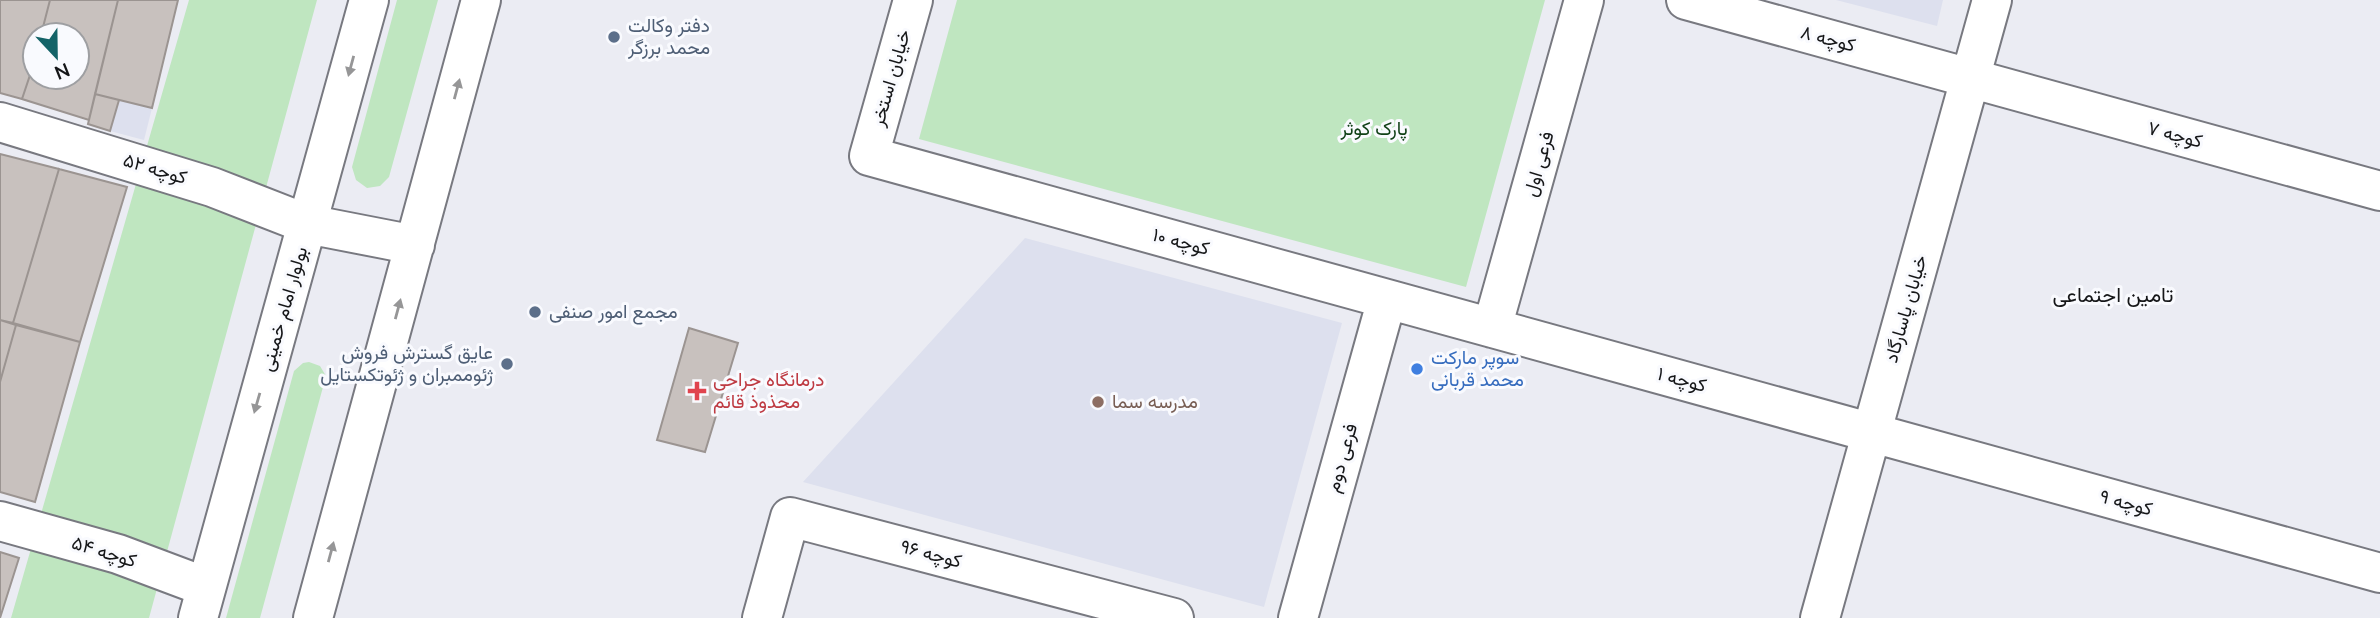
<svg xmlns="http://www.w3.org/2000/svg" width="2380" height="618" viewBox="0 0 2380 618" font-family="'Nunito Sans',Vazirmatn,sans-serif">
<style>
.built{fill:#dde0ee}
.green{fill:#bfe6c0}
.building{fill:#c8c1be;stroke:#9b9491;stroke-width:2}
.lines{fill:none;stroke-linecap:round;stroke-linejoin:round}
.minor-casing{stroke:#787980;stroke-width:42}
.major-casing{stroke:#787980;stroke-width:42}
.minor{stroke:#fff;stroke-width:38}
.major{stroke:#fff;stroke-width:38}
.oneway{fill:#969697}
.service-dot{fill:#5c6f8a;stroke:#f9fafe;stroke-width:2.5}
.shop-dot{fill:#3f7fe0;stroke:#f9fafe;stroke-width:2.5}
.health-dot{fill:#e0444e;stroke:#f9fafe;stroke-width:2.5}
.education-dot{fill:#8d6e63;stroke:#f9fafe;stroke-width:2.5}
.labels{text-anchor:middle;dominant-baseline:central;stroke-width:6;stroke-linejoin:round;paint-order:stroke}
.service-label{font-size:19px;fill:#4e5e75;stroke:#f9fafe;text-anchor:start}
.street-label{font-size:19px;fill:#151618;stroke:#f9fafe}
.park-label{font-size:19px;fill:#104117;stroke:#f9fafe}
.shop-label{font-size:19px;fill:#366cbe;stroke:#f9fafe;text-anchor:start}
.health-label{font-size:19px;fill:#be3a42;stroke:#f9fafe;text-anchor:start}
.education-label{font-size:19px;fill:#785e54;stroke:#f9fafe;text-anchor:start}
.neighbourhood-label{font-size:21px;fill:#151618;stroke:#f9fafe}
</style>
<rect width="100%" height="100%" fill="#ebecf3"/>
<path class="built" d="M1836,0H1943L1937,26Z
M119,100L152,108L144,140L110,131Z
M1025,238L1342,323L1264,607L803,482Z"/>
<path class="green" d="M189,0H317L149,618H11Z
M397,0H438L389,177L380,186L367,188L356,180L352,167Z
M957,0H1545L1466,287L919,139Z
M309,362L320,366L326,376L260,618H226L294,371L303,363Z"/>
<path class="building" d="M0,0H50L41,35H35V60L22,99L0,93Z
M50,0H118L89,120L22,99L35,60V77H77V35H41Z
M118,0H178L152,108L95,94Z
M95,94L119,100L110,131L88,124Z
M0,154L59,169L13,323L0,320Z
M59,169L127,187L80,342L13,323Z
M0,320L16,325L0,382Z
M16,325L80,342L35,502L0,492V382Z
M689,328L738,343L705,452L657,440Z
M0,552L19,558L0,618Z"/>
<g class="lines">
<g class="minor-casing">
<path id="minor" d="M913,0L869,156L2380,573
M1686,0L2380,191
M0,122L212,187L307,224
M1492,328L1584,0
M0,521L118,554L206,587
M762,618L790,517L1174,618
M1298,618L1387,299
M1820,618L1992,0"/>
</g>
<g class="major-casing">
<path id="major" d="M307,224L415,245
M198,618L369,0
M313,618L481,0"/>
</g>
<use href="#minor" class="minor"/>
<use href="#major" class="major"/>
</g>
<defs><path id="oneway-solid" d="M-6-.8H1V-3.2L6.5 0L1 3.2V.8H-6Z" transform="scale(1.75)"/></defs>
<g class="oneway">
<use href="#oneway-solid" transform="translate(351 66) rotate(105)"/>
<use href="#oneway-solid" transform="translate(457 89) rotate(-75)"/>
<use href="#oneway-solid" transform="translate(398 309) rotate(-75)"/>
<use href="#oneway-solid" transform="translate(257 403) rotate(106)"/>
<use href="#oneway-solid" transform="translate(331 552) rotate(-75)"/>
</g>
<g class="service-dot">
<circle cx="614" cy="37" r="7"/>
<circle cx="535" cy="312" r="7"/>
<circle cx="507" cy="364" r="7"/>
</g>
<circle class="shop-dot" cx="1417" cy="369" r="7"/>
<path class="health-dot" d="M693.5 380.5h7v7h7v7h-7v7h-7v-7h-7v-7h7z"/>
<circle class="education-dot" cx="1098" cy="402" r="7"/>
<g class="labels">
<g class="service-label">
<text x="628" y="26">دفتر وکالت<tspan x="628" dy="22">محمد برزگر</tspan></text>
<text x="549" y="312">مجمع امور صنفی</text>
<text x="493" y="353" text-anchor="end">عایق گسترش فروش<tspan x="493" dy="22">ژئوممبران و ژئوتکستایل</tspan></text>
</g>
<g class="street-label">
<text transform="translate(1828 39) rotate(15)">کوچه ۸</text>
<text transform="translate(891 78) rotate(-74)">خیابان استخر</text>
<text transform="translate(2175 135) rotate(15)">کوچه ۷</text>
<text transform="translate(1539 164) rotate(-74)">فرعی اول</text>
<text transform="translate(155 169) rotate(17)">کوچه ۵۲</text>
<text transform="translate(1181 242) rotate(15)">کوچه ۱۰</text>
<text transform="translate(284 309) rotate(-74)">بولوار امام خمینی</text>
<text transform="translate(1906 309) rotate(-74)">خیابان پاسارگاد</text>
<text transform="translate(1682 380) rotate(15)">کوچه ۱</text>
<text transform="translate(1342 458) rotate(-74)">فرعی دوم</text>
<text transform="translate(2126 503) rotate(15)">کوچه ۹</text>
<text transform="translate(104 552) rotate(17)">کوچه ۵۴</text>
<text transform="translate(931 554) rotate(15)">کوچه ۹۶</text>
</g>
<g class="park-label">
<text x="1374" y="129">پارک کوثر</text>
</g>
<g class="shop-label">
<text x="1431" y="358">سوپر مارکت<tspan x="1431" dy="22">محمد قربانی</tspan></text>
</g>
<g class="health-label">
<text x="713" y="380">درمانگاه جراحی<tspan x="713" dy="22">محذوذ قائم</tspan></text>
</g>
<g class="education-label">
<text x="1112" y="402">مدرسه سما</text>
</g>
<g class="neighbourhood-label">
<text x="2113" y="295">تامین اجتماعی</text>
</g>
</g>
<g transform="translate(56 56) rotate(158)"><circle r="33" fill="#f9fafe" stroke="#9e9fa2" stroke-width="2"/>
<path d="M0-5L12 26L0 18L-12 26Z" fill="#146368"/>
<text y="-10" font-size="19" font-weight="bold" text-anchor="middle" fill="#151618">N</text>
</g>
</svg>
